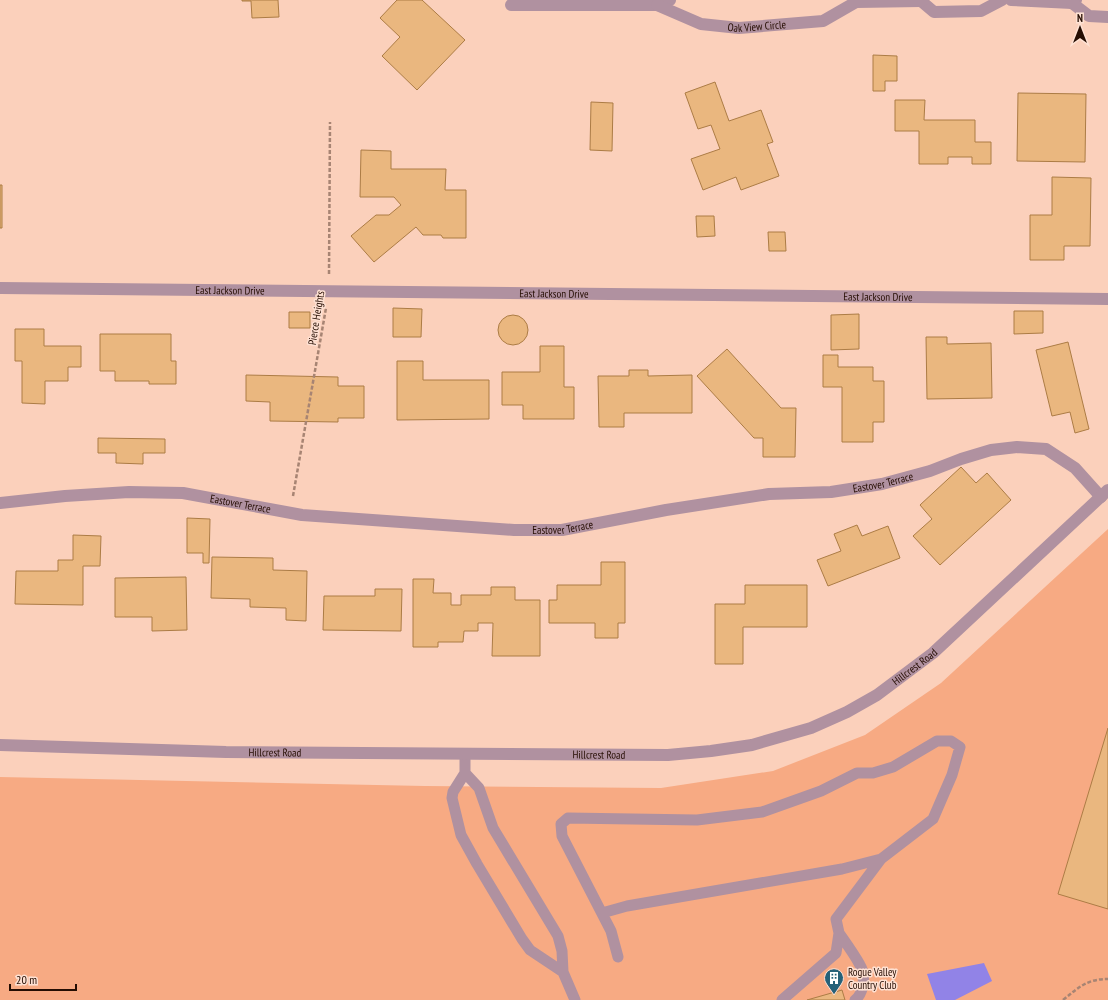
<svg xmlns="http://www.w3.org/2000/svg" width="1108" height="1000" viewBox="0 0 1108 1000" font-family="'PT Sans Narrow',sans-serif">
<style>
.green{fill:#f7aa83}
.water{fill:#9183e7}
.building{fill:#eab77f;stroke:#ac7c45}
.lines{fill:none;stroke-linecap:round;stroke-linejoin:round}
.path{stroke:#a78473;stroke-width:2.5;stroke-dasharray:4 2;stroke-linecap:butt}
.service{stroke:#b091a0;stroke-width:11}
.minor{stroke:#b091a0;stroke-width:12}
.tertiary{stroke:#b091a0;stroke-width:12}
.labels{text-anchor:middle;dominant-baseline:central;stroke-width:3;stroke-linejoin:round;paint-order:stroke}
.street-label{font-size:11px;fill:#250d02;stroke:#fee1d3}
.poi-label{font-size:11px;fill:#250d02;stroke:#fee1d3;text-anchor:start}
</style>
<rect width="100%" height="100%" fill="#fbd0bb"/>
<path class="green" d="M1108,529V1000H0V777L425,786L661,788L773,771L865,735L941,683Z"/>
<path class="water" d="M984,963L992,981L955,1000H936L927,974Z"/>
<path class="building" d="M242,0H278L279,17L252,18L251,1H242Z
M397,0H422L465,40L417,90L382,56L400,37L380,18Z
M873,55L897,56V81H885V91H873Z
M715,82L729,121L761,110L773,142L767,144L779,176L741,190L736,177L703,190L691,159L720,149L711,125L698,129L685,93Z
M1018,93L1086,94L1085,162L1017,161Z
M895,100H925L924,120H975V142H991V164H972V157H948V164H919V131H895Z
M591,102L613,103L612,151L590,150Z
M361,150L391,151V169H446L445,190H466V238H443L441,235H423L416,227L374,262L351,236L376,215H389L401,205L394,197H360Z
M1052,177L1091,178L1090,246H1064V260H1030V215H1052Z
M0,185H2V228H0Z
M696,216H714L715,236L697,237Z
M768,232H785L786,251H769Z
M393,308L422,309L421,337H393Z
M1014,311H1043V333L1014,334Z
M289,312H310V328H289Z
M859,314V349L831,350V315Z
M498 330a15 15 0 1 1 30 0a15 15 0 1 1-30 0Z
M15,329H44V346H81V367H68V381H45V404L22,403V361H15Z
M100,334H171V361H176V384H149V381H115V371H100Z
M926,337H947V344L991,343L992,398L927,399Z
M1068,342L1089,429L1075,433L1070,412L1052,416L1036,350Z
M540,346H564V387H574V419H523V405H502V372H540Z
M727,349L781,408H796L795,457H763V438H754L697,376Z
M823,355H838V367H873V381H884V422H873V442H842V387H823Z
M397,361H423V380H489V419L397,420Z
M629,370H648V376L692,375V413H624V427H599L598,376H629Z
M246,375L338,377V386H364V418H338V422L270,421V402L246,401Z
M98,438L165,439V453H143V464L116,463V453H98Z
M961,467L976,483L987,473L1011,500L940,565L913,536L932,519L920,505Z
M187,518L210,519L209,563H203V553H187Z
M857,525L862,536L888,526L900,558L828,586L817,560L841,551L834,534Z
M73,535L101,536L100,566H83V605L15,604L16,571H58V560H73Z
M212,557L273,558V570L307,571L306,621L286,620V608L250,607V599L211,598Z
M601,562H625V623H618V638H595V623H549V600H557V585H601Z
M186,577L187,630L152,631V617H115V578Z
M413,579H434L433,593H451V605H461V595H491V587H515V600H540V656H492L493,623H478V631H464L463,642H438V647H413Z
M745,585H807V627H743V664H715V604H745Z
M375,589H402L401,631L323,630L324,596H375Z
M1108,728V909L1058,894Z
M842,990L845,1000H807Z"/>
<g class="lines">
<path class="path" d="M329,274L330,122
M293,496L326,308
M1063,1000C1079,987 1087,979 1108,979"/>
<path class="service" d="M465,754V773L453,792L452,798L461,835L477,864L522,939L530,950L563,972
M465,773L479,788L493,828L558,936L562,951L563,972L575,1000
M602,913L627,906L842,869L881,859
M839,933C846,943 854,954 860,965C866,975 864,993 855,1000
M618,957L611,931L562,836L561,824L568,818L697,820L762,812L821,791L857,773H873L893,767L937,741H951L960,747L952,775L933,819L881,859L836,919L839,933L836,953L782,1000"/>
<g class="minor">
<path d="M1011,0L1072,3L1076,0"/>
<path d="M921,1L934,12L981,11L1002,0"/>
<path d="M1072,3L1089,16L1108,17"/>
<path d="M511,5H657L670,0"/>
<path id="s1" d="M657,5L701,24L739,28L823,21L856,2L921,1L923,0"/>
<path id="s2" d="M0,288L1108,299"/>
<path id="s3" d="M0,503L65,496L129,492L183,493L302,515L514,530H562L666,510L769,494L831,492L882,484L930,471L961,459L991,450L1017,447L1046,449L1075,468L1101,497"/>
</g>
<path class="tertiary" id="s4" d="M0,745L226,752L668,755L711,751L752,745L811,728L847,712L877,695L933,653L1108,490"/>
</g>
<defs>
<g id="building-pin" transform="scale(1)"><path d="M0 17L-7.5 6A9.5 9.5 0 1 1 7.5 6Z" fill="#266179" stroke="#fee1d3"/><path d="M-4-6H4V6H1V3H-1V6H-4ZM-2.5-4.3h1.7v1.8h-1.7ZM.8-4.3h1.7v1.8H.8ZM-2.5-1h1.7V.8h-1.7ZM.8-1h1.7V.8H.8Z" fill="#fff"/></g>
</defs>
<g fill-rule="evenodd">
<use href="#building-pin" x="834" y="978"/>
</g>
<g class="labels">
<g class="street-label">
<text stroke="none"><textPath href="#s1" startOffset="104">Oak View Circle</textPath></text>
<text stroke="none"><textPath href="#s2" startOffset="230">East Jackson Drive</textPath></text>
<text stroke="none"><textPath href="#s2" startOffset="554">East Jackson Drive</textPath></text>
<text stroke="none"><textPath href="#s2" startOffset="878">East Jackson Drive</textPath></text>
<text transform="translate(316 318) rotate(-81)">Pierce Heights</text>
<text stroke="none"><textPath href="#s3" startOffset="890">Eastover Terrace</textPath></text>
<text stroke="none"><textPath href="#s3" startOffset="242">Eastover Terrace</textPath></text>
<text stroke="none"><textPath href="#s3" startOffset="566">Eastover Terrace</textPath></text>
<text stroke="none"><textPath href="#s4" startOffset="935">Hillcrest Road</textPath></text>
<text stroke="none"><textPath href="#s4" startOffset="275">Hillcrest Road</textPath></text>
<text stroke="none"><textPath href="#s4" startOffset="599">Hillcrest Road</textPath></text>
</g>
<g class="poi-label">
<text x="848" y="972">Rogue Valley<tspan x="848" dy="13">Country Club</tspan></text>
</g>
</g>
<g transform="translate(1080 28)" stroke="#fee1d3" stroke-width="3" paint-order="stroke">
<path d="M0-3L7 15L0 10L-7 15Z" fill="#250d02"/>
<text y="-6" font-size="11" font-weight="bold" text-anchor="middle" fill="#250d02">N</text>
</g>
<path d="M10 984v6h66v-6" fill="none" stroke="#250d02" stroke-width="2"/>
<text x="16" y="984" font-size="12" fill="#250d02" stroke="#fee1d3" stroke-width="3" paint-order="stroke">20 m</text>
</svg>
